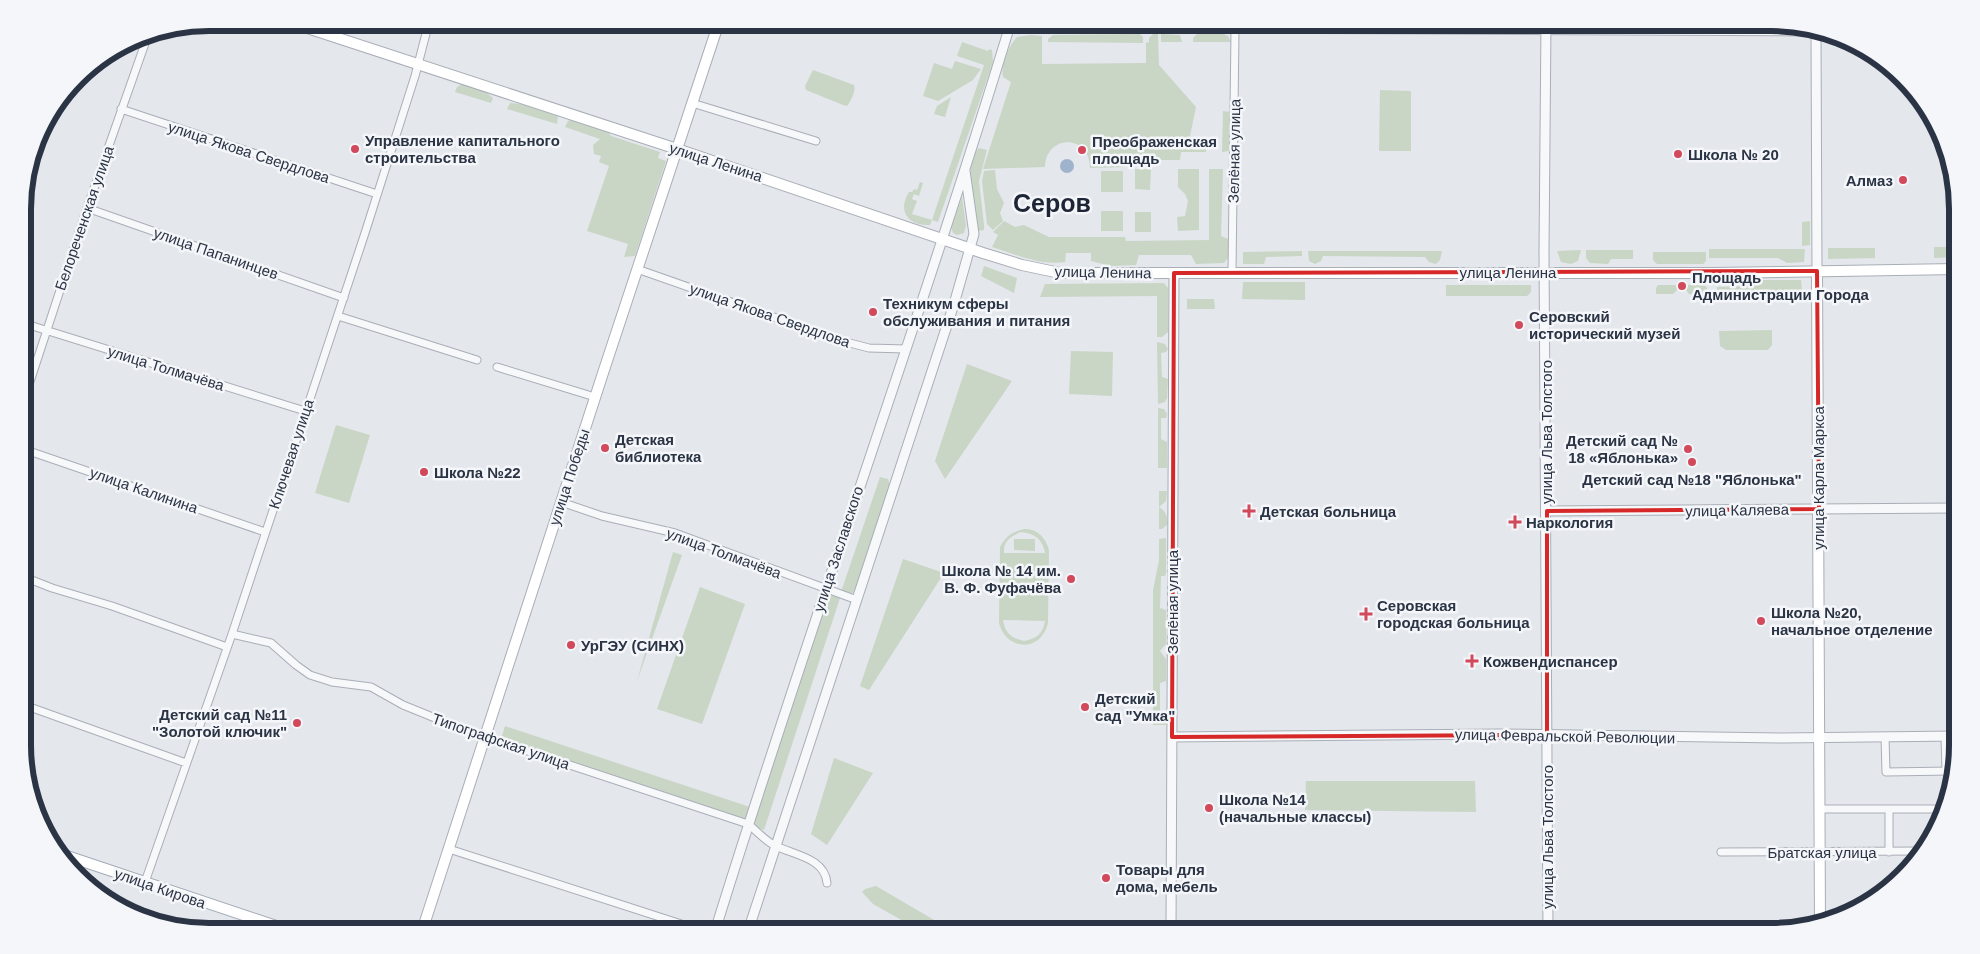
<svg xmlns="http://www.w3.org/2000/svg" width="1980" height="954" viewBox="0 0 1980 954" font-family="Helvetica,sans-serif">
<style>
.green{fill:#c9d6c5;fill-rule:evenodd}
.water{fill:#9fb4cc}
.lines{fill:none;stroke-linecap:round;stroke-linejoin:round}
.stream{stroke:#9fb4cc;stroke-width:2.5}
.minor-casing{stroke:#a9aeb7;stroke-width:9}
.tertiary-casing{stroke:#a9aeb7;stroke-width:11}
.secondary-casing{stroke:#a9aeb7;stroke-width:12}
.primary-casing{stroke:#a3abb8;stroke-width:12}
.minor{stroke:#f7f8fa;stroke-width:7}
.tertiary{stroke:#f7f8fa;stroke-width:9}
.secondary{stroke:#fff;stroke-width:10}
.primary{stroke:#fff;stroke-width:10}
.marked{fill:none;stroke:#d62828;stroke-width:4;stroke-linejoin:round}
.poi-dot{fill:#d1495b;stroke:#f4f6f9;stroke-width:2}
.labels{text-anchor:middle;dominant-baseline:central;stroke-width:5;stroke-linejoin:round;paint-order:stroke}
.poi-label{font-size:15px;font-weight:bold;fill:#2b3445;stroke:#f4f6f9;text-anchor:start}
.street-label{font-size:15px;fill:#2b3445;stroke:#f4f6f9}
.town-label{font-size:25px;font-weight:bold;fill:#1d2536;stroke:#f4f6f9}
.rim{fill:none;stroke:#2b3445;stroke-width:6}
</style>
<rect width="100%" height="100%" fill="#e4e7ec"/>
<path class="green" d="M1140,34L1143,37V43L1048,42V39L1053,35Z
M1153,34H1158L1159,65L1196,107L1189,141H1206V152H1181L1180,160H1125V167L1090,168C1090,134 1046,134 1045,167L983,169L1011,82L1003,77C1000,64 1009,46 1017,37L1031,35L1042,36V64L1146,63V43L1149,42V38Z
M1161,34L1180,35L1182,42H1161Z
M1197,34H1224L1228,36L1231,42H1193V38Z
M962,42L988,51L989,49L992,50L993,62L938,222L932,220L930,225C908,226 897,211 909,192H912L914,189L917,190L920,182L923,183L919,196L914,194L912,199L917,201L912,214L932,220L984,65L957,56Z
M955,61L981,69L973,80L938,101L923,96L934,63L952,69Z
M813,70L854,85C856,91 851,101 847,106L843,105L806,90L805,86Z
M462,84L483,90L493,98L491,103L455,92L457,87Z
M1380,90L1411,91V151H1379Z
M951,97L945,117L934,114L937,106Z
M510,103L524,104L558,115L557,124L507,109Z
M1223,111L1230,112L1229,151L1222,152Z
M572,119L607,130L611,136L660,152L658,158L666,161L635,256L624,257L628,244L587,231L609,166L599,162L601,156L594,154L593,145L600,139L565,127L568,121Z
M979,148L987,150L979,181L984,225V230L979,231L976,227C974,206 963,163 979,148Z
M1135,169H1151L1150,190L1135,189Z
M1178,169H1199V230L1178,231L1177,217L1185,216L1188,201L1185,194L1178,187Z
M1209,169H1223L1221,236L1228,239V258L1224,263L1196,264L1191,255H1139L1136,265L1111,266L1091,261V253H1066L1065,262C1040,266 1015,254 992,247L998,235L993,232L1004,221L1015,227L1024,225L1049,237H1125L1126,241L1209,240Z
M995,170L997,189L1004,203L1000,213L1003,221L993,230L987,224L982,181L984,171Z
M1101,171H1123V192H1101Z
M962,197L966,225L964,233L957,235L953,233L951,227Z
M1101,211H1123V231H1101Z
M1135,212H1151V232H1135Z
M1810,221V245L1802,246V222Z
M1934,247H1956V257L1934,258Z
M1828,248H1875V258L1828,259Z
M1709,249H1805L1804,262L1787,263L1778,258H1709Z
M1581,250L1578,261L1571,264L1561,262L1557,251Z
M1586,250H1633V259H1611L1608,264L1590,263L1586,258Z
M1302,251V256L1266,257L1264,264H1243V252Z
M1308,251H1442L1440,260L1436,264L1429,262L1425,257L1323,256L1321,261L1315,264L1309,261Z
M1653,252H1706V261L1703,264H1657L1653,260Z
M984,266L1017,278L1014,293L981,276Z
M1749,280H1801L1802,291L1717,293V287L1746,286Z
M1243,282H1305V300L1242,299Z
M1164,283L1168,288V332L1162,337H1157V296L1040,297L1045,284Z
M1446,285H1531V292L1527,296H1446Z
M1658,285H1677V290L1673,294H1656V288Z
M1685,285H1705L1707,288V294H1689L1686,290Z
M1187,299H1214L1215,309H1187Z
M1772,330V345L1768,350H1726L1720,346L1719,331Z
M1157,342L1165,344L1168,349L1166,352L1161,353L1162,377L1168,379L1167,398L1165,402L1158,404Z
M1071,351L1113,352L1112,396L1069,394Z
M967,364L1012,381L945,479L935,461Z
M1158,408L1164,409L1167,414L1166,418H1161V439L1167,442V468H1158Z
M336,425L370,435L349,503L315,493Z
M880,477L888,479L890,486L856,589L851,594L841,592Z
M1159,491H1167L1166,501L1159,507C1166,511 1168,517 1167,525L1162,529H1159Z
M1024,529C1038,529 1045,537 1049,550L1048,623C1041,653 1006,651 999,623L1000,547C1006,536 1012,532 1024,529ZM1021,532C1035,533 1043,540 1045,553H1004C1003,541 1011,536 1021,532ZM1003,620L1044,621H1045C1043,634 1036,639 1024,641C1011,638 1005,633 1003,620Z
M1166,538V573L1165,576H1161L1160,608L1166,610V644L1160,651L1166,659V681L1160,683V719L1166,722V725H1153V590L1159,560V539Z
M1014,539H1035V551L1014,550Z
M673,552L682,555L637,681Z
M903,559L944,573L869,690L860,686Z
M700,587L745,604L702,724L657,709Z
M825,590L841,595L764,830L500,742L505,726L753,808Z
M834,758L873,773L827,845L811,834Z
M1306,781H1475L1476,812L1305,810Z
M876,886L941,924L1070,922V931H921L873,904L862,892L865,889Z"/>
<path class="water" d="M1060 166a7 7 0 1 1 14 0a7 7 0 1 1-14 0Z"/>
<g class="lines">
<path class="stream" d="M42,127V126"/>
<g class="minor-casing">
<path id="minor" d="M692,103L816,141
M121,109L377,194
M87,208L344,298
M637,269L842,341L869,348L906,349
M1232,273L1235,30
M338,316L477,360
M26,324L305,411
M497,367L595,397
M23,403L87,208L148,35
M23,449L265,532
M561,502L602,516L675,533L857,600
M24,577L52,588L112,606L227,647
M232,634L271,643L296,665L310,675L332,682L371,687L403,705L467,731L748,824C757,831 766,842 776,846C794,855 825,858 827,883
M24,705L186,763
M1945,736L1946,771
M1885,737L1886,772L1951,771
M1819,809H1942
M449,849L703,931
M1721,852L1922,851
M1889,852V809
M145,882L232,634L365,233L415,76L429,22"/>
</g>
<g class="tertiary-casing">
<path id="tertiary" d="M1546,22L1544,251L1548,931
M1009,27L1806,31
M1816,33L1817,271
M1823,35L1832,37
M1547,511L1957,508
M1172,737L1500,734L1782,738L1957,736
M715,931C809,627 918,327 1011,22
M748,931L954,304L974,234L965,171
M1171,931L1174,273"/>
</g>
<g class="secondary-casing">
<path id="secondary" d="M289,22L677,149L983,253L1022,265L1060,273H1714L1956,269
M1817,271L1820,924
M422,931L603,373L719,22"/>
</g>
<g class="primary-casing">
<path id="primary" d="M58,853L291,931"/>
</g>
<use href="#minor" class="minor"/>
<use href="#tertiary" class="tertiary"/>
<use href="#secondary" class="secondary"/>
<use href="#primary" class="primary"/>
</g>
<path class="marked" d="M1817,271L1819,509L1547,511V735L1172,737L1174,273Z"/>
<g class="poi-dot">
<circle cx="355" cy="149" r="5"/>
<circle cx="1082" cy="150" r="5"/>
<circle cx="1678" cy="154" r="5"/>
<circle cx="1903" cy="180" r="5"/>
<circle cx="1682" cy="286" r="5"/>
<circle cx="873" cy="312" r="5"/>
<circle cx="1519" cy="325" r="5"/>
<circle cx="605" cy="448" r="5"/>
<circle cx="1688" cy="449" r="5"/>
<circle cx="1692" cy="462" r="5"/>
<circle cx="424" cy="472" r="5"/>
<path d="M1246.5 503.5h5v5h5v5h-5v5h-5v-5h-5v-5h5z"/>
<path d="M1512.5 514.5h5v5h5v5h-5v5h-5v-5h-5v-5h5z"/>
<circle cx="1071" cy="579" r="5"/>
<path d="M1363.5 606.5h5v5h5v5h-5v5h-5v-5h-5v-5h5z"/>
<circle cx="1761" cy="621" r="5"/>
<circle cx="571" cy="645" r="5"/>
<path d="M1469.5 653.5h5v5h5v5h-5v5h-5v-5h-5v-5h5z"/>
<circle cx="1085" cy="707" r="5"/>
<circle cx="297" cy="723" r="5"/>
<circle cx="1209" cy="808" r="5"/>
<circle cx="1106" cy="878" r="5"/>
</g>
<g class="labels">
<g class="poi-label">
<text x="365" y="140">Управление капитального<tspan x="365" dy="17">строительства</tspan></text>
<text x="1092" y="141">Преображенская<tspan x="1092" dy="17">площадь</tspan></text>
<text x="1688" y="154">Школа № 20</text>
<text x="1893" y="180" text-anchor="end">Алмаз</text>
<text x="1692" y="277">Площадь<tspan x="1692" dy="17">Администрации Города</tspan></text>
<text x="883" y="303">Техникум сферы<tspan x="883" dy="17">обслуживания и питания</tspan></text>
<text x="1529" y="316">Серовский<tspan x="1529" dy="17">исторический музей</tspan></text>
<text x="615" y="439">Детская<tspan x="615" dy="17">библиотека</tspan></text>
<text x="1678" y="440" text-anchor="end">Детский сад №<tspan x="1678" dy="17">18 «Яблонька»</tspan></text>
<text x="434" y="472">Школа №22</text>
<text x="1692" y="479" text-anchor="middle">Детский сад №18 "Яблонька"</text>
<text x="1260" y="511">Детская больница</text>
<text x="1526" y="522">Наркология</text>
<text x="1061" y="570" text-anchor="end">Школа № 14 им.<tspan x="1061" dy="17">В. Ф. Фуфачёва</tspan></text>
<text x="1377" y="605">Серовская<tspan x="1377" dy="17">городская больница</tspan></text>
<text x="1771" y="612">Школа №20,<tspan x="1771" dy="17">начальное отделение</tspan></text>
<text x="581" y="645">УрГЭУ (СИНХ)</text>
<text x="1483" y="661">Кожвендиспансер</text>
<text x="1095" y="698">Детский<tspan x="1095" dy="17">сад "Умка"</tspan></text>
<text x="287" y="714" text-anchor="end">Детский сад №11<tspan x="287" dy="17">"Золотой ключик"</tspan></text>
<text x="1219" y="799">Школа №14<tspan x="1219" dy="17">(начальные классы)</tspan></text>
<text x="1116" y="869">Товары для<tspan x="1116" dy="17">дома, мебель</tspan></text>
</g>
<g class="street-label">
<text transform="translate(1234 151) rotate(-89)">Зелёная улица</text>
<text transform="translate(249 152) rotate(18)">улица Якова Свердлова</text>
<text transform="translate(716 162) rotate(18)">улица Ленина</text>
<text transform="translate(84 218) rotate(-71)">Белореченская улица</text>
<text transform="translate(216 253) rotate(19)">улица Папанинцев</text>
<text transform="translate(1103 272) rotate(1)">улица Ленина</text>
<text x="1508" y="272">улица Ленина</text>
<text transform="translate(770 315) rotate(19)">улица Якова Свердлова</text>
<text transform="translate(166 368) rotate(17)">улица Толмачёва</text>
<text transform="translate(1546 432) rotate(-90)">улица Льва Толстого</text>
<text transform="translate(291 454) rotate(-72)">Ключевая улица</text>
<text transform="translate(569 477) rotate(-72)">улица Победы</text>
<text transform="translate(1818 478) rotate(-90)">улица Карла Маркса</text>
<text transform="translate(144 490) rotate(19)">улица Калинина</text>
<text transform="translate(1737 510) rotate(-1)">улица Каляева</text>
<text transform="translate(838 549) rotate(-72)">улица Заславского</text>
<text transform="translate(724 553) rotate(20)">улица Толмачёва</text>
<text transform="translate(1172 602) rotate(-90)">Зелёная улица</text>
<text transform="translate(1565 736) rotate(1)">улица Февральской Революции</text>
<text transform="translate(501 741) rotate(19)">Типографская улица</text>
<text transform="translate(1547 837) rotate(-90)">улица Льва Толстого</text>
<text x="1822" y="852">Братская улица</text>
<text transform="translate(160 888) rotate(19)">улица Кирова</text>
</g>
<g class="town-label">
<text x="1052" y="203">Серов</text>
</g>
</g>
<path d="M0 0H1980V954H0ZM209 31H1771A178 178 0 0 1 1949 209V745A178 178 0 0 1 1771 923H209A178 178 0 0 1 31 745V209A178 178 0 0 1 209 31Z" fill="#f4f6f9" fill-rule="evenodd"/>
<path class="rim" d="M209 31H1771A178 178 0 0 1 1949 209V745A178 178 0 0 1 1771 923H209A178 178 0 0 1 31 745V209A178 178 0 0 1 209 31Z"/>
</svg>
